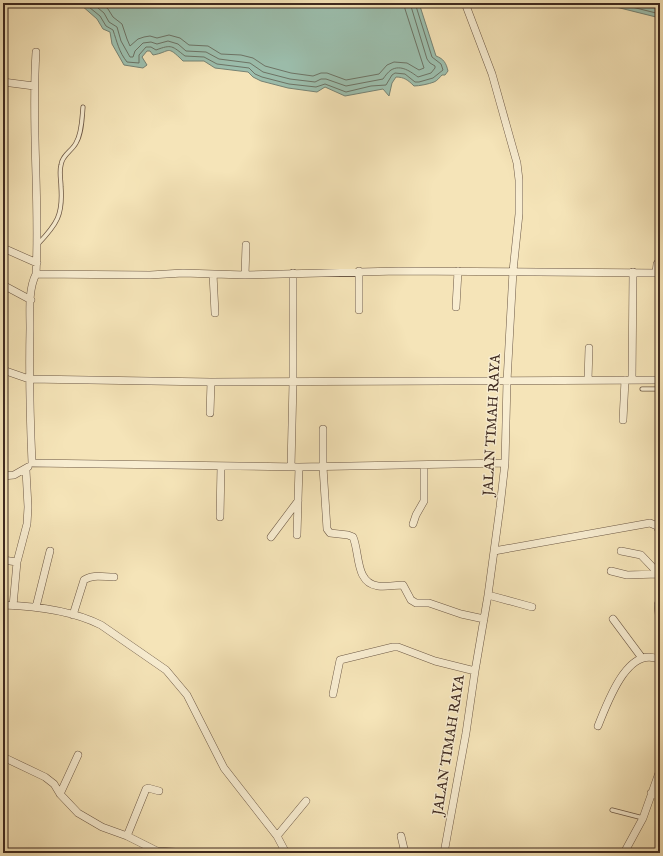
<svg xmlns="http://www.w3.org/2000/svg" width="663" height="856" viewBox="0 0 663 856" font-family="'IM FELL English',serif">
<style>
.water{fill:#9cbfae;stroke:#768375}
.lines{fill:none;stroke-linecap:round;stroke-linejoin:round}
.shore{stroke:#6d7466;stroke-width:1}
.service-casing{stroke:#6c5845;stroke-width:5}
.minor-casing{stroke:#6c5845;stroke-width:8}
.service{stroke:#f8edd1;stroke-width:3.5}
.minor{stroke:#f8edd1;stroke-width:7}
.labels{text-anchor:middle;dominant-baseline:central;stroke-width:3;stroke-linejoin:round;paint-order:stroke}
.street-label{font-size:14px;fill:#3e291f;stroke:#f8edd1}
</style>
<rect width="100%" height="100%" fill="#f5e4b8"/>
<filter id="stains"><feTurbulence type="fractalNoise" baseFrequency=".005" numOctaves="4"/><feColorMatrix values="0 0 0 0 .2 0 0 0 0 .09 0 0 0 0 .02 0 0 0 .5 -.17"/></filter>
<radialGradient id="worn" r=".72"><stop offset=".6" stop-color="#630" stop-opacity="0"/><stop offset="1" stop-color="#630" stop-opacity=".3"/></radialGradient>
<path class="water" d="M63,3H419L436,56C444,59 446,63 448,71L445,75H442C440,77 437,81 434,82C429,84 419,86 414,86C408,80 404,77 396,77L392,83L389,96L383,89L345,96L325,87L317,92L288,88L261,81L253,77L248,72L215,68L204,61H183C166,44 171,52 153,55L150,51H147L142,57L147,65L143,68L124,65L112,44L110,32L103,29L97,19L81,5Z
M607,3H660V18L608,5Z"/>
<g class="lines">
<path class="shore" d="M84,3L100,16L106,26L113,30C117,42 119,52 127,62L139,63V55L146,47H151L156,50C172,44 172,46 185,56L204,57L217,64L249,68L255,74L262,77L289,84L316,87L325,84L346,92L371,86L386,85L392,75L395,73L405,74L415,82H419L433,78L443,70L441,64L432,57L415,3
M92,3L104,13L109,22L117,27L121,41L130,57H133L135,51L143,43L151,42L157,44L168,41L178,44L186,51L206,52L219,59L250,63L263,72L290,79L315,82L321,79H326L346,86L383,79C385,76 388,72 391,70C401,64 411,72 418,77L431,73L435,68V66L430,63L427,59L410,3
M101,3L108,9L113,17L122,24L127,39L130,46L138,39L144,37L150,36L157,38L169,35L180,38L189,45L208,46L221,54L241,55L253,58L265,66L291,73L313,76L321,73H327L346,80L379,74L387,65L394,62L407,63L419,70L424,68L405,9L404,3
M616,3L660,14"/>
<g class="service-casing">
<path id="service" d="M38,244C57,224 63,215 61,187C61,180 59,172 61,165C62,155 72,151 76,143C82,133 82,118 83,107
M642,389H660
M612,810L643,818"/>
</g>
<g class="minor-casing">
<path id="minor" d="M36,52C31,126 40,200 36,274
M3,82L34,86
M3,248L37,263
M359,271V310
M656,273L657,264L660,260
M213,274L215,313
M245,275L246,245
M3,285L31,300
M456,307L458,271
M3,370L29,379L211,382L660,380
M588,380L589,348
M632,380L633,272
M210,413L211,382
M623,420L625,380
M323,429V467L327,529L330,533L348,535L353,537C360,553 355,583 378,586C387,587 395,585 403,585L411,600L416,603H429L461,614L484,619
M505,463L299,467L32,463C30,418 29,373 30,328C30,311 28,290 36,274L150,275L183,273L245,275L398,271L660,273
M291,467L293,382V273
M3,476L14,475L28,467
M220,517L221,466
M413,524L416,515L424,501V465
M297,535L299,467
M271,537L298,501
M494,551L650,523L657,526L660,533
M621,551L641,555L660,575
M3,560L17,562
M611,571L627,575L658,574
M488,595L532,607
M660,598L658,605L660,625
M3,605C34,606 73,611 101,625L166,670L187,695L224,768L277,836L286,853
M13,606L17,562L27,524L28,507L26,470
M36,607L50,551
M73,615L84,580C92,574 104,577 114,577
M613,619L642,658
M333,694L340,660L393,647H398L435,661L475,671
M598,726C607,704 628,643 660,660
M3,757L45,777L54,784L60,794L78,813L102,827L127,836L157,851L194,853
M651,793L660,795
M60,794L78,755
M127,836L146,789L148,788L159,791
M277,836L306,801
M401,836L405,853
M444,853L466,733L475,671L488,595L500,507L505,463L507,381L513,271L519,214V180L517,163L492,74L465,3
M624,853L643,818L660,770"/>
</g>
<use href="#service" class="service"/>
<use href="#minor" class="minor"/>
</g>
<g class="labels">
<g class="street-label">
<text transform="translate(492 425) rotate(-87)">JALAN TIMAH RAYA</text>
<text transform="translate(449 745) rotate(-81)">JALAN TIMAH RAYA</text>
</g>
</g>
<rect width="663" height="856" fill="none" stroke="#f5e4b8" stroke-width="16"/>
<rect x="4" y="4" width="655" height="848" fill="none" stroke="#3e291f" stroke-width="2"/>
<rect x="8" y="8" width="647" height="840" fill="none" stroke="#3e291f"/>
<rect width="100%" height="100%" filter="url(#stains)"/>
<rect width="100%" height="100%" fill="url(#worn)"/>
</svg>
